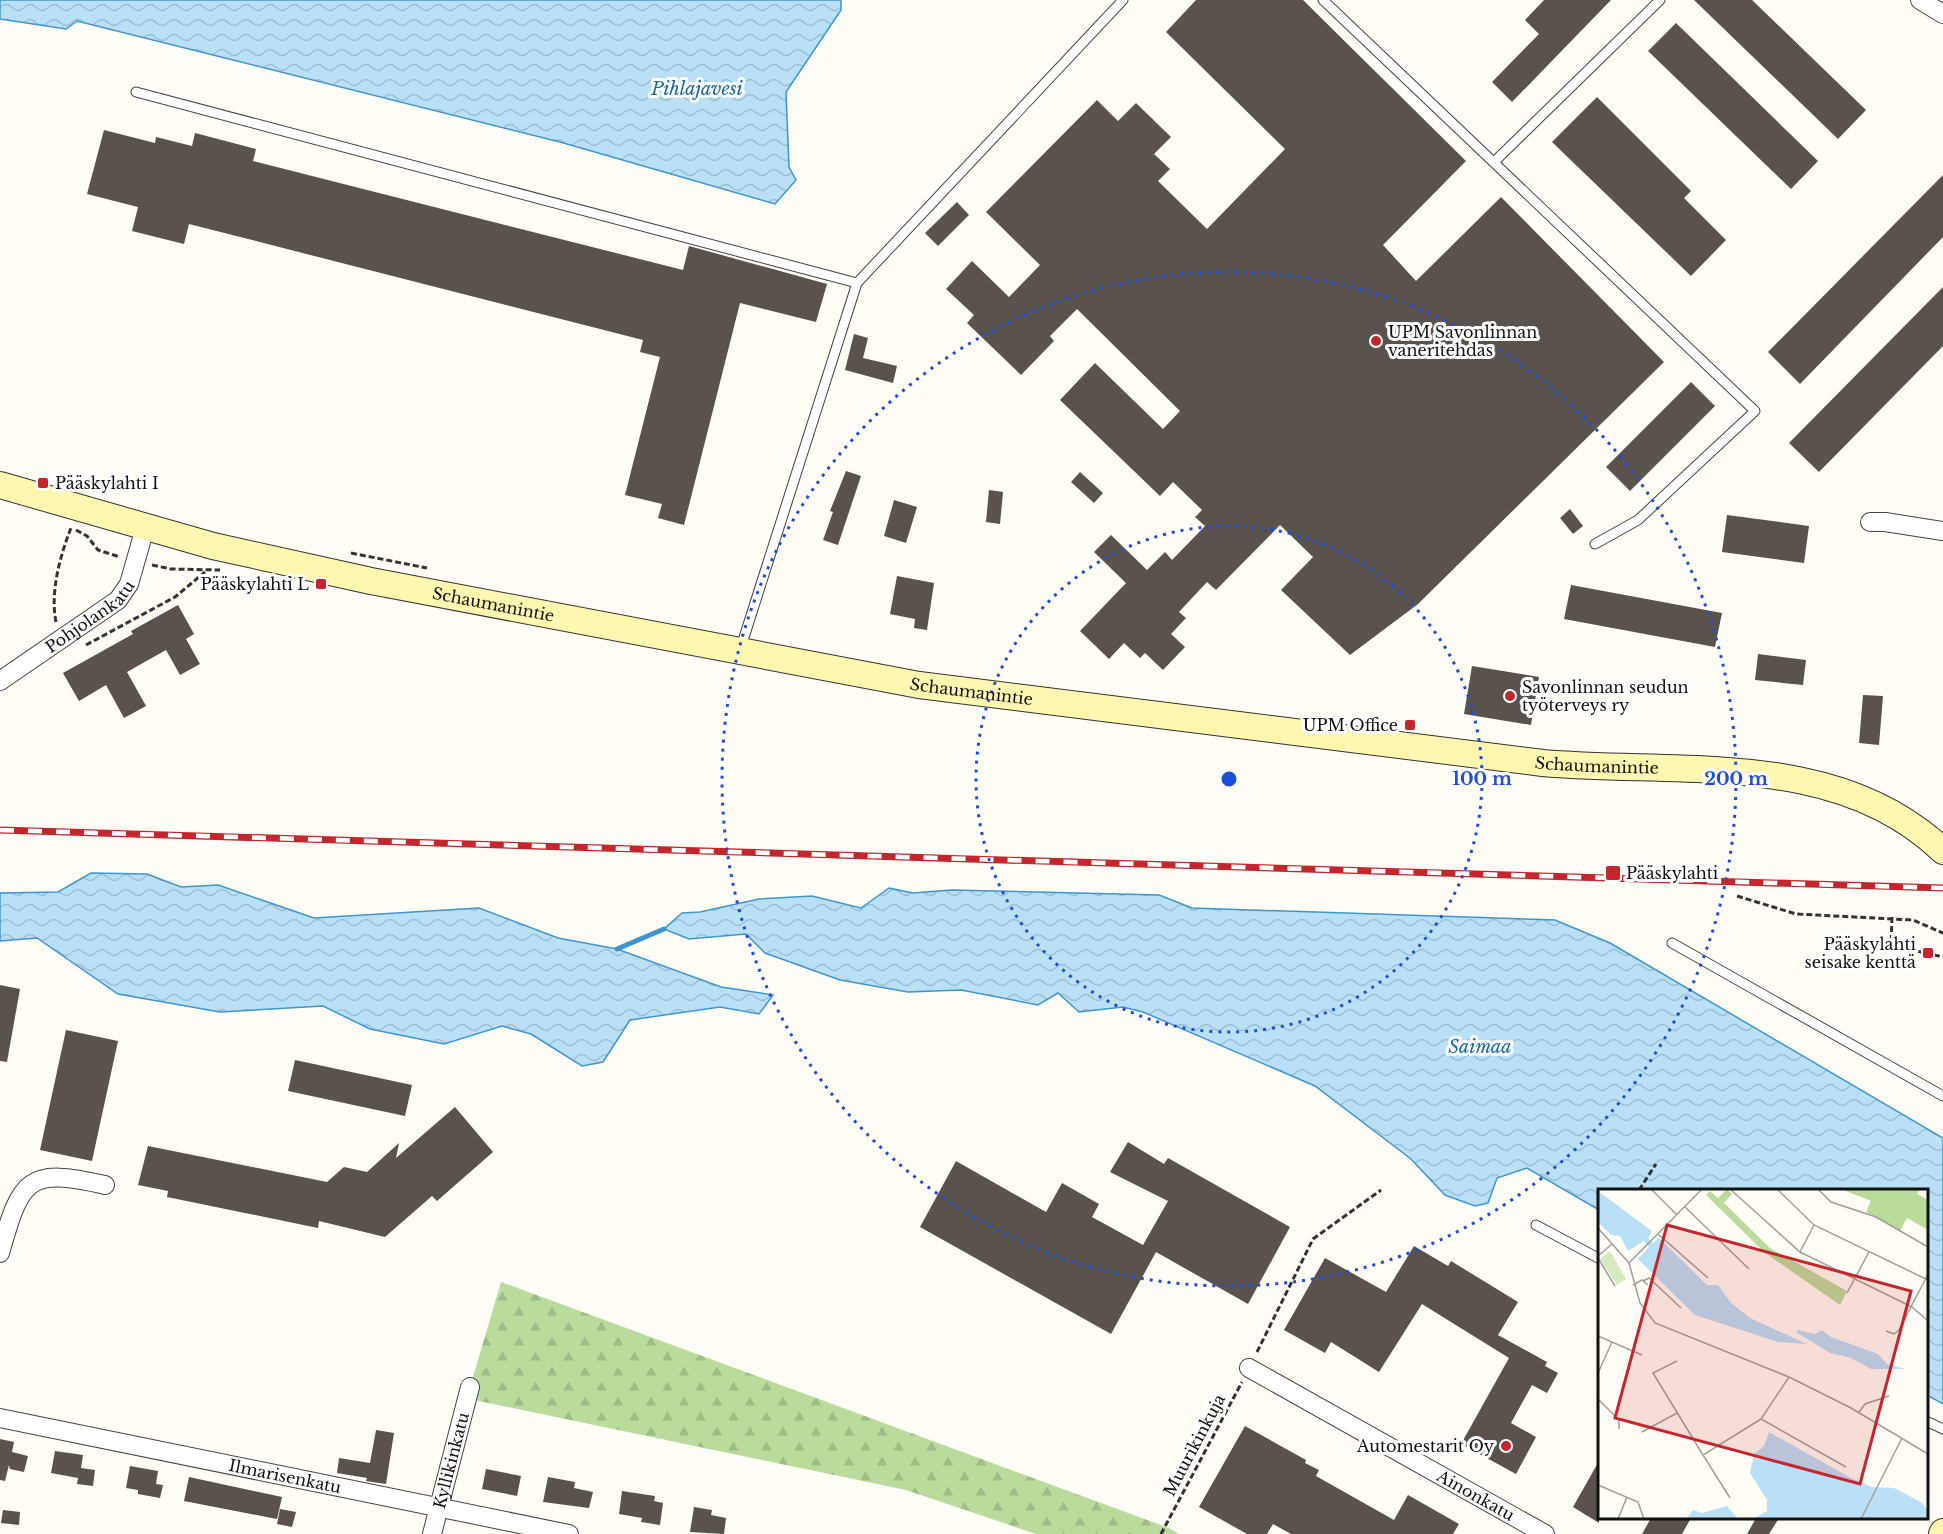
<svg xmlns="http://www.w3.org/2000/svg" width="1943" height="1534" viewBox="0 0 1943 1534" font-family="'Libre Baskerville',serif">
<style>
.forest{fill:url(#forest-firs)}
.water{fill:url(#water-waves);stroke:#3f96cf;stroke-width:1.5}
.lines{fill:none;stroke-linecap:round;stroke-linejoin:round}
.stream{stroke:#3f96cf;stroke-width:5}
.building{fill:#5a524d}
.lane-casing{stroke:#444;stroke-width:11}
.street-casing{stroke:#444;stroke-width:20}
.secondary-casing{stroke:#333;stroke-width:28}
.path{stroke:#333;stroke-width:3;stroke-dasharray:6 3;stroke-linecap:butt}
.lane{stroke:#fff;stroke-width:9}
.street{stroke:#fff;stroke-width:18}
.secondary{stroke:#fff6b0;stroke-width:26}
.rail-casing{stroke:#c4262e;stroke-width:7}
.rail{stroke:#fff;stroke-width:4.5;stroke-dasharray:14;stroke-linecap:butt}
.ring{fill:none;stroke:#1d4ed8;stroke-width:3;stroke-dasharray:3 6}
.poi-dot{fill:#c4262e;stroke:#fff;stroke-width:2}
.labels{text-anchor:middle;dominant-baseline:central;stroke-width:6;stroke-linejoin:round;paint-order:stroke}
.poi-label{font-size:16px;fill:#111;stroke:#fff;text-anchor:start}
.street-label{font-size:16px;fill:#111;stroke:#fff}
.water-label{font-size:18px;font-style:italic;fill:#1768a6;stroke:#fff}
.inset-road{fill:none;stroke:#a09f9a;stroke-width:1.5}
.view{fill:#c4262e;fill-opacity:0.15;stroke:#c4262e;stroke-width:3}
.inset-edge{fill:none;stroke:#111;stroke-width:3}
.centre{fill:#1d4ed8;stroke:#fff;stroke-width:3}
.ring-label{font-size:18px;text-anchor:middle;font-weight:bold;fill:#1d4ed8;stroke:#fff;stroke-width:6;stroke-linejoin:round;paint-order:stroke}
</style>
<defs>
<pattern id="forest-firs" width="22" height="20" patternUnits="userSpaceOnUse" patternTransform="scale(1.5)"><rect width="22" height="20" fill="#b9dc9c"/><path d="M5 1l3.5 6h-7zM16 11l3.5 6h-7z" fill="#9ebc85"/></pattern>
<pattern id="water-waves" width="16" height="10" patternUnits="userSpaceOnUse" patternTransform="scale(1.5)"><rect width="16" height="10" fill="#b9e0f7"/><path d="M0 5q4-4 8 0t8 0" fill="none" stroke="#9ebfd3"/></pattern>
</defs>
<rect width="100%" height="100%" fill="#fffdf5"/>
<path class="forest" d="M501,1282L1169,1528L1179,1534H1036L906,1490L474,1400L470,1387Z"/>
<path class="water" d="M0,0H841V10L786,92L789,167L796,180L775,204L560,142L77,21L66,29L0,19Z
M91,873L147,874L181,887L218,885L314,918L479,908L558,938L617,949L721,987L773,995L759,1014L720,1007L630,1020L603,1062L582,1066L531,1034L502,1026L444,1044L370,1029L323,1006L220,1012L118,994L37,938L0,941V893L58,892Z
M889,888L913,893L951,890L1159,895L1192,908L1555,920L1610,943L1943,1138V1404L1927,1395L1926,1190H1600L1599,1210L1527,1168L1497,1178L1488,1203L1475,1206L1445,1195L1411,1159L1315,1086L1143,1012L1123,1007L1079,1012L1058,993L1038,1005L961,990L908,992L840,980L765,953L746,934L689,939L664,929L682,913L700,912L759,899L812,896L861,908Z"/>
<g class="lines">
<path class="stream" d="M617,949L664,929"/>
</g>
<path class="building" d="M1196,0H1303L1466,161L1383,245L1416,281L1501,197L1664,362L1418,604L1350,655L1281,590L1313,557L1280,525L1216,590L1207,582L1179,612L1186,618L1171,634L1185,647L1163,670L1145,653L1140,658L1124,643L1109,659L1080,631L1126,583L1094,552L1111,535L1147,570L1165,552L1172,560L1205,526L1195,517L1202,510L1173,482L1160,496L1060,400L1095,363L1163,429L1180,411L1077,309L1050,336L1054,341L1021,375L967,323L974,315L946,289L972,261L1009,297L1040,265L986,212L1097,100L1118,121L1136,103L1171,137L1154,154L1170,169L1158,181L1207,229L1285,149L1166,32Z
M1544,0H1611L1512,102L1492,82L1539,34L1525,20Z
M1694,0H1752L1866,110L1838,139Z
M1676,23L1818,161L1791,189L1648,51Z
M1597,97L1691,191L1684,198L1726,240L1691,276L1552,142Z
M104,130L155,143L156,137L192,146L195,133L256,149L253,161L683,270L689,246L827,284L816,322L740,303L684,525L658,518L662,504L625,495L660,357L640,352L643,340L189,224L184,244L132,231L138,207L87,194Z
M1943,175V237L1800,384L1768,352Z
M957,202L969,215L938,246L925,233Z
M1943,287V346L1819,472L1789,443Z
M854,334L868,338L863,358L897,366L893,383L845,370Z
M1691,382L1715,406L1630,491L1606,467Z
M846,471L861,476L838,545L823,540L833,512L830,511Z
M1080,472L1103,493L1094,503L1071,482Z
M989,490L1003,492L1000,524L986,522Z
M894,500L917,507L906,543L884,536Z
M1570,509L1583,526L1573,534L1560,518Z
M1727,515L1809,526L1804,563L1722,552Z
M897,576L934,583L927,630L914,628L915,619L890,614Z
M1571,585L1722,613L1715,647L1564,619Z
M178,605L194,634L186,639L200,664L180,675L166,650L127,672L146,706L124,718L106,685L79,701L63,673L133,634L131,631Z
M1758,654L1806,660L1803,685L1755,680Z
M1472,666L1539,677L1531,725L1464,714Z
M1863,695L1883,696L1879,745L1859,743Z
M0,985L20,989L7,1062L0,1061Z
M66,1030L118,1041L92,1161L40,1150Z
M295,1060L412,1085L405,1116L288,1091Z
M455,1107L493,1152L437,1201L432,1196L385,1237L319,1221L318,1228L167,1197L168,1191L138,1185L148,1146L327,1182L344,1167L367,1172L399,1143L396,1158Z
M1128,1142L1164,1164L1168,1158L1290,1227L1248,1304L1156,1252L1111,1334L920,1227L956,1161L1046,1212L1062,1183L1099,1204L1092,1217L1143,1245L1168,1201L1110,1172Z
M1414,1246L1448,1266L1451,1261L1518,1302L1498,1335L1547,1362L1545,1366L1558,1373L1547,1393L1532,1385L1511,1423L1536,1437L1516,1474L1461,1444L1509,1358L1422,1304L1379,1372L1331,1342L1325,1353L1284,1330L1325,1258L1386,1292Z
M1245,1426L1306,1460L1305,1463L1319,1470L1316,1476L1394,1520L1408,1495L1459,1524L1453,1534H1291L1273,1524L1267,1534H1247L1199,1507Z
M376,1430L394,1433L386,1484L366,1481L367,1478L337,1473L339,1458L370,1463Z
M0,1439L14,1442L12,1452L28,1456L24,1472L10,1469L9,1465L5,1481L0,1480Z
M55,1451L83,1455L81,1468L95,1470L93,1486L77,1484L78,1478L51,1473Z
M1599,1461V1523L1573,1507Z
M130,1466L158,1471L156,1484L163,1485L160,1498L138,1494V1490L126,1488Z
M486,1469L521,1476L517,1496L482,1489Z
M189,1477L282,1497L277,1519L184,1501Z
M548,1477L575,1482L574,1488L593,1492L589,1508L543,1502Z
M622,1491L655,1496L654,1501L663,1503L660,1525L641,1522L642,1518L619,1514Z
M694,1507L712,1510L711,1515L726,1518L724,1534L690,1532Z
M280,1509L296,1512L292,1527L277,1524Z
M3,1510L20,1512L19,1525L1,1523Z
M1651,1518H1691L1682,1534H1642Z
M1756,1518H1779L1769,1534H1747Z"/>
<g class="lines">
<g class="lane-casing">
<path id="lane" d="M1323,0L1755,411L1638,520L1595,544
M136,92L857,283L740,650
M1494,162L1660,0
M857,283L1123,0
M1672,943L1943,1096
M1536,1225L1600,1259
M1926,1421L1943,1429"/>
</g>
<g class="street-casing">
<g id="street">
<path d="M1920,0L1943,14"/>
<path d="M1870,522H1885L1943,531"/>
<path id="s1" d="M0,681L118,600L129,584L145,528"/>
<path d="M0,1253C21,1179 27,1167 105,1185"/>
<path id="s2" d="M1249,1368L1545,1534"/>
<path id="s3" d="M0,1418L569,1534"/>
<path id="s4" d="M432,1534L470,1387"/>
</g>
</g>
<g class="secondary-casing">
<g id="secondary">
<path id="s5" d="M0,485L213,546L371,581L919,685L1543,763C1678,775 1837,749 1943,851"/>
<path d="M1942,1534L1943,1532"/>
</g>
</g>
<path class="path" d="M76,530L87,536L98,550L120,557
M351,553L427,568
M152,565L171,569L220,570
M56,622C50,592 60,556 71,528
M86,645L175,597L205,572
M1737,896L1796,914L1913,920L1943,933
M1892,917L1891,945L1943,957
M1639,1190L1656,1164
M1257,1352L1313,1239L1381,1190
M1161,1534L1242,1382"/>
<use href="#lane" class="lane"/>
<use href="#street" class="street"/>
<use href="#secondary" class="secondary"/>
<g class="rail-casing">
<path id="rail" d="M0,830L1943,888"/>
</g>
<use href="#rail" class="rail"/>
</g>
<g class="ring">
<circle cx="1229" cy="779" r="253"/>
<circle cx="1229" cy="779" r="507"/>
</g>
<g class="poi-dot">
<circle cx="1376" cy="341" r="6"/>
<rect x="37" y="477" width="12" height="12" rx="3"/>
<rect x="315" y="578" width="12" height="12" rx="3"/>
<circle cx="1510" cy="696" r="6"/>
<rect x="1404" y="719" width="12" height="12" rx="3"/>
<rect x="1605" y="865" width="16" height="16" rx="3"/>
<rect x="1922" y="947" width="12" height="12" rx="3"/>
<circle cx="1506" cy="1446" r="6"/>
</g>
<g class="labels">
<g class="poi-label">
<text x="1388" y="332">UPM Savonlinnan<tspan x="1388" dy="18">vaneritehdas</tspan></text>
<text x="55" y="483">Pääskylahti I</text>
<text x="309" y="584" text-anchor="end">Pääskylahti L</text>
<text x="1522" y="687">Savonlinnan seudun<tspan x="1522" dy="18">työterveys ry</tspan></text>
<text x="1398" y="725" text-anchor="end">UPM Office</text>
<text x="1626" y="873">Pääskylahti</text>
<text x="1916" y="944" text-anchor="end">Pääskylahti<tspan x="1916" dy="18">seisake kenttä</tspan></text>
<text x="1494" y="1446" text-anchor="end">Automestarit Oy</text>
</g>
<g class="street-label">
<text stroke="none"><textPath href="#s5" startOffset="508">Schaumanintie</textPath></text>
<text stroke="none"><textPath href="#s1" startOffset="111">Pohjolankatu</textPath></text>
<text stroke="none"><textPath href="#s5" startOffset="994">Schaumanintie</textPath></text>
<text stroke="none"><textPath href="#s5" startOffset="1624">Schaumanintie</textPath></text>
<text transform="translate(1194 1445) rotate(-62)">Muurikinkuja</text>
<text stroke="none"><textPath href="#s4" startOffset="76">Kyllikinkatu</textPath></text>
<text stroke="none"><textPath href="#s3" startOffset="291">Ilmarisenkatu</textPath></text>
<text stroke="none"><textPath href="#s2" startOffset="260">Ainonkatu</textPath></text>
</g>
<g class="water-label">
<text x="697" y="89">Pihlajavesi</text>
<text x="1480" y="1047">Saimaa</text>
</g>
</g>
<g transform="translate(1598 1189)">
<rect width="330" height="330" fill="#fffdf5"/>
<path d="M12,62L28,90L19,96L2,70Z" fill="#d5ebbd"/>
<path d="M129,0L134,5L126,14L172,59L249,102L242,116L166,63L108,6L112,2L120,9ZM243,0H322L319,5L330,11V41L309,29L302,42L268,23L273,12Z" fill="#b9dc9c"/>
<path d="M0,2L54,42L50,50L55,54L61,49L109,96H120L133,114L152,129L209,155L180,153L97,126L40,70L51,58L46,52L30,62L22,47L13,46L0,33ZM200,141L217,145L224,141L233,148L280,165L289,175L308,180H273L253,169L232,164L198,143ZM171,243L253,289L274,298L296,299L323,313L330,321V330H155L169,322V311L152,284L156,265L166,257ZM129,317L140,330H88L95,321L104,324Z" fill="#b9e0f7"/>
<path class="inset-road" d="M53,0L79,26M132,0L202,63L314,118L330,132M179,0L216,36L330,91M220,0L233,13L278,28L330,58M87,18L151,80M0,39L31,74M60,45L110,89M202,63L216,36M0,67L14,55M0,69L17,97M31,74L42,114L57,134L191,188L253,219L330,265M31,74L104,0M45,92L51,89L83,119M35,96L44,91L50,96M249,104L271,63M288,142L296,145L301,141L330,85M0,147L44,166M79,172L55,184L105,266M0,184L14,153M191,188L163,230L248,278M0,210L21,231V240M261,223L267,215L291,207M44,243L79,224M0,296L40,313L46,330M132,309L105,266L163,230M20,330L29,308M263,330L304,249"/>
<path class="view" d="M69,36L313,102L262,295L17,229Z"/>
<rect width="330" height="330" class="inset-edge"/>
</g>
<circle cx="1229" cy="779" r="9" class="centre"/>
<g class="ring-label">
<text x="1482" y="785">100 m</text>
<text x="1736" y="785">200 m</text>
</g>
</svg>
